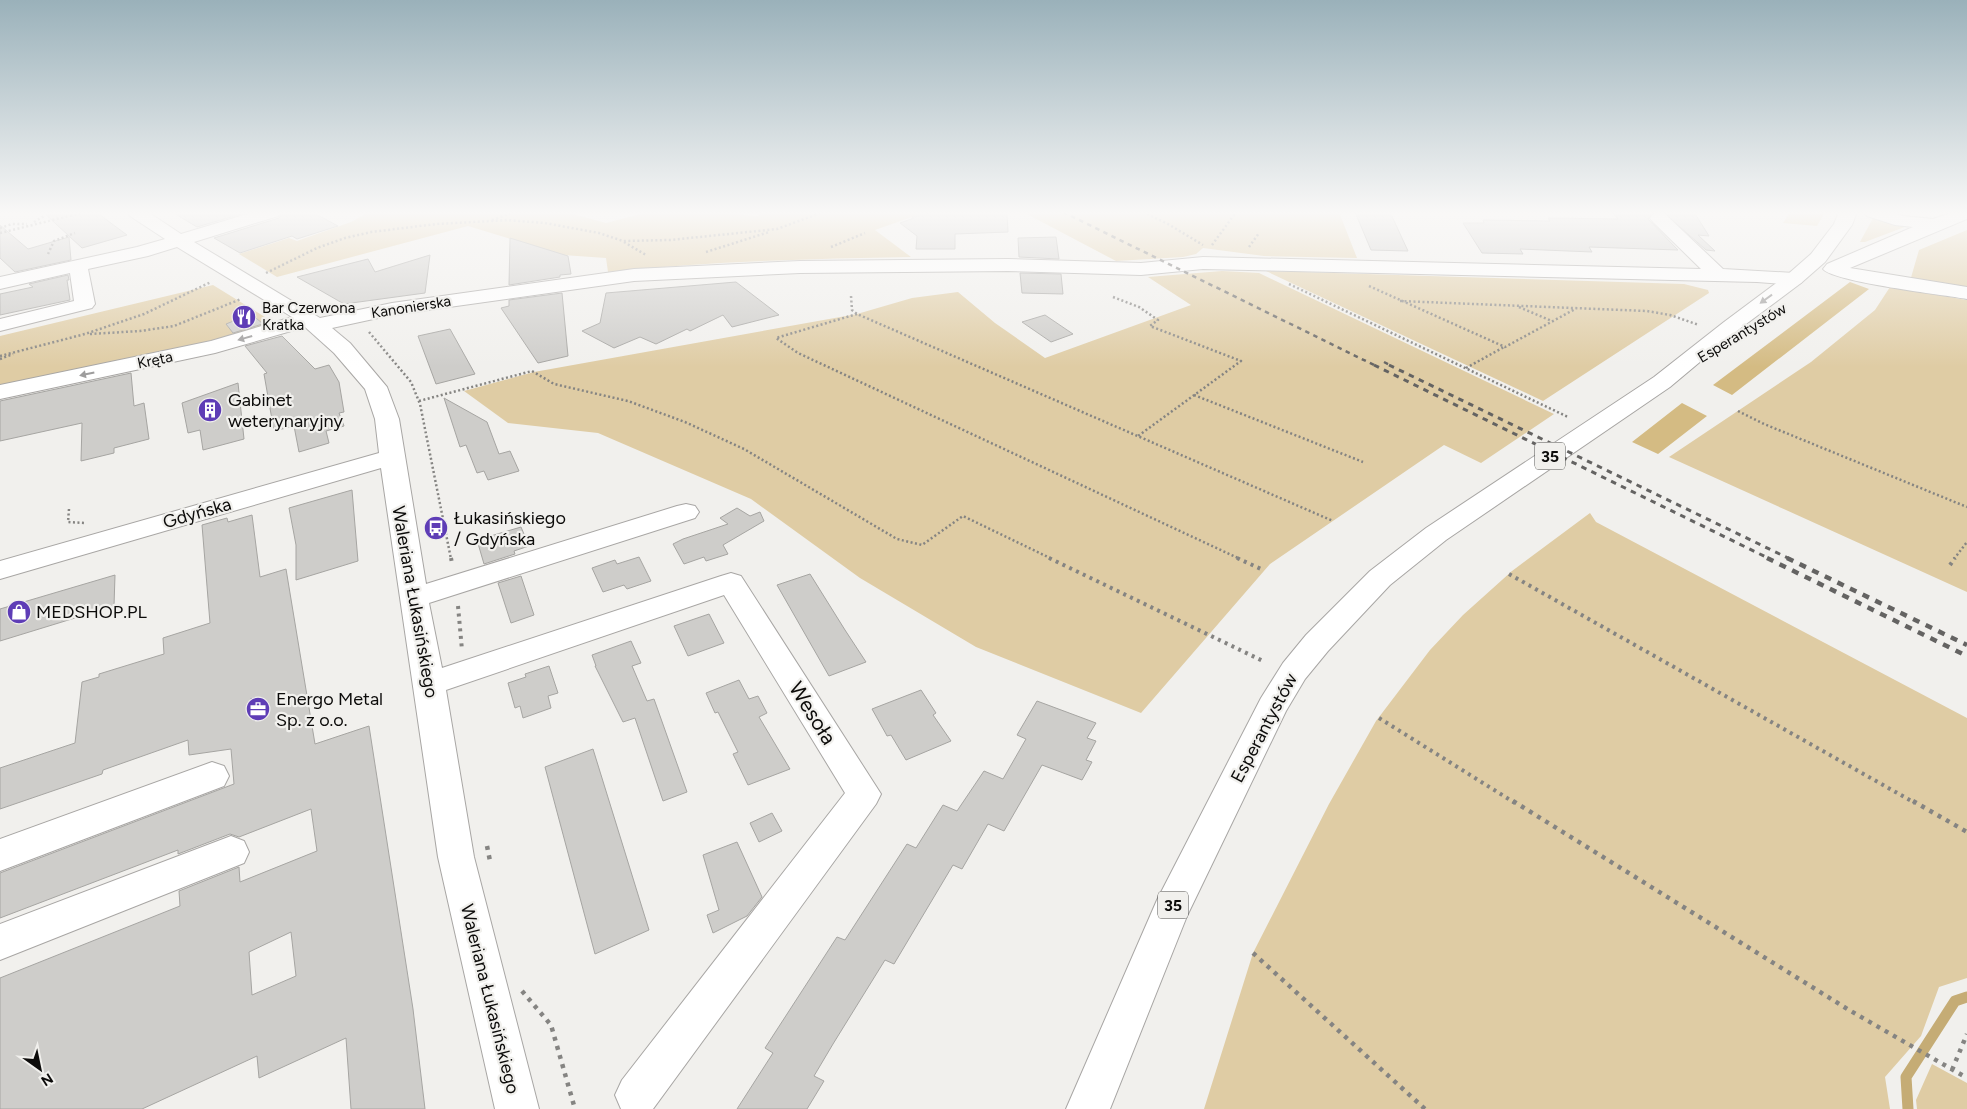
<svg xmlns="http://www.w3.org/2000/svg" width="1967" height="1109" viewBox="0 0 1967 1109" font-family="Figtree,sans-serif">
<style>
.green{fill:#dfcca4}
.forest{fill:#d4bb83}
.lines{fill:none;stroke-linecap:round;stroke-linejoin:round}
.stream{stroke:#c5ac75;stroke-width:11}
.building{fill:#cecdca;stroke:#a6a5a2;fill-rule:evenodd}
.minor-casing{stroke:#a8a6a4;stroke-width:2}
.major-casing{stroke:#a8a6a4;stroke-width:2}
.path-far2{stroke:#858482;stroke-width:2.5;stroke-dasharray:2 2.5;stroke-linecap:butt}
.path-far1{stroke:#858482;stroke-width:4;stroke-dasharray:3 4.5;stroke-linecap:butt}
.path{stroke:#858482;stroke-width:4.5;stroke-dasharray:4 5.5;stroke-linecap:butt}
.minor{fill:#fff;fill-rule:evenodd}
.major{fill:#fff;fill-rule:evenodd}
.rail-far2{stroke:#646362;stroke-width:2.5;stroke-dasharray:4.5 4.5;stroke-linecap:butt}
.rail-far1{stroke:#646362;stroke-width:3;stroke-dasharray:5.5 5.5;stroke-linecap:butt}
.rail{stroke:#646362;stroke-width:4.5;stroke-dasharray:7 7;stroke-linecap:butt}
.oneway{fill:#9e9d9d}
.labels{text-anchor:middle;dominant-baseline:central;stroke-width:4.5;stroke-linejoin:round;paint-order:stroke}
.far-street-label{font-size:15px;fill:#0c0b0a;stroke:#f1f0ed}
.far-poi-label{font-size:15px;fill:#0c0b0a;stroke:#f1f0ed;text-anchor:start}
.shield{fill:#f1f0ed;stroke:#51504e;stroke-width:1}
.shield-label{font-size:16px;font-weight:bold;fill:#0c0b0a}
.poi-label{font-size:18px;fill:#0c0b0a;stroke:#f1f0ed;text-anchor:start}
.street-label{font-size:18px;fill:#0c0b0a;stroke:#f1f0ed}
.near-street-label{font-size:21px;fill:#0c0b0a;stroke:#f1f0ed}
</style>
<rect width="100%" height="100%" fill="#f1f0ed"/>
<path class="green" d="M369,212H566L606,223L648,212H702L758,216L761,212H926L875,230L911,257C810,259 709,261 608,272L606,258L563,255L468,226L277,277L239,254L289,238L297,241L351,222Z
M1023,212H1339L1357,258L1264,256L1203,248L1196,254L1183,257L1116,261Z
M1790,212H1825L1817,226L1783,223Z
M1873,218L1910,225L1865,242H1860Z
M1967,230V290L1910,281L1919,250Z
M1222,271L1259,273L1554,414L1481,463L1444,445L1270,564L1141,713L976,647L860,578L751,499L598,433L508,423L464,391L534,372L857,314L912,298L958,292L995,323L1045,358L1191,305L1148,277Z
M1266,271L1684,284L1708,290L1709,293L1543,401Z
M213,285L278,325L205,346L0,389V336Z
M1890,287L1967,300V592L1669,457L1811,362L1875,310Z
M1590,513L1596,522L1967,718V978L1939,987L1921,1036L1885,1077L1890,1109H1204L1253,953L1329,804L1376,721L1430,650L1463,615L1512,571Z
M1932,1064L1967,1083V1109H1917L1916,1100Z"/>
<path class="forest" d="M1850,282L1869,289L1732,395L1713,385Z
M1682,403L1707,416L1658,454L1632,442Z"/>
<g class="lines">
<path class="stream" d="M1908,1109L1906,1077L1955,1001L1967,997"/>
</g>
<path class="building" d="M43,212H96L127,235L82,248Z
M172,212H248L197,227Z
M283,212H312L338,226L297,239L292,236L240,253L214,238L279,218Z
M935,212H1007L1008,232L955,234V249H916L917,236L900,223L914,218L912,217Z
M1355,212H1390L1408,251L1371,250Z
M1612,212H1655L1652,213L1648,219L1678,250L1589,247L1592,252L1520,249L1523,254L1482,253L1463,223H1484L1483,220L1550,221L1548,218L1618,219Z
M1663,212H1694L1709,236L1698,235L1715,251L1706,250Z
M0,225L28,249L69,237L71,260L15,272L0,258Z
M1056,237L1059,259L1019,257L1018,238Z
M510,238L568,256L571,274L560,275V277L509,285Z
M430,255L425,293L344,304L297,277L368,259L375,272Z
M1020,273L1061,274L1063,294L1022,293Z
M68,275L69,280H67L70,300L0,315V294L33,287L29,284Z
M736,282L779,315L732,327L723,315L690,331L687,329L656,344L640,337L614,348L582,331L600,323L606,293Z
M562,293L568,356L538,363L501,308L509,306V300Z
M251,314L262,323L269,322L233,333L226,324Z
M1045,315L1073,334L1051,342L1022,322Z
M450,329L475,374L436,384L418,336Z
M282,336L315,369L329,365L339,382L344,412L339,413L344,426L326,431L329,443L299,452L294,426L274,431L264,374L267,373L245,346Z
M131,373L134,406L144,403L149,439L114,448V453L81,461L82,423L0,441V401Z
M238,383L244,439L203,450L200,430L188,433L182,403Z
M444,398L487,422L499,454L510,451L519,471L488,480L484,471L477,473L466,445L460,447Z
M352,490L358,561L296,580V545L289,508Z
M737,508L750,516L760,512L764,521L723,545L728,554L706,561L704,557L684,564L673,544L683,539L728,524L720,518Z
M252,515L260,577L286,569L315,744L369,726L413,1009L425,1109H351L346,1038L259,1078L257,1056L142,1109H0V978L180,906L179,891L239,867L240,882L317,851L311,809L239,837L230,834L178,854V850L0,918V873L234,784L231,749L189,755L188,740L103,770L102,774L0,809V768L75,743L82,682L99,677V674L164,654L163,638L210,623L202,525L227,518L228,522ZM291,932L296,976L252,995L249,952Z
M521,527L529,546L514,551L515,554L484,564L477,540Z
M639,557L651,581L627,589L624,585L603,592L592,568L615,560L617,564Z
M810,574L845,630L866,662L829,676L777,585Z
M115,575L114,606L0,641V609Z
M521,576L534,615L511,623L498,583Z
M709,614L724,643L688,656L674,626Z
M631,641L641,663L632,666L647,701L654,699L687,792L663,801L635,718L623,722L595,666H596L592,655Z
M549,666L558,693L548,696L551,708L523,718L520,706L515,708L508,683L526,677L525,674Z
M739,680L749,699L758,696L767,713L759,717L790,769L748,785L733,754L738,752L718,712L715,713L706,693Z
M921,690L936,713L933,715L951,741L906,760L891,735L887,736L886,734L872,709Z
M1037,701L1096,723L1087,738L1096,741L1086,760L1092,762L1082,780L1042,765L1004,831L988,824L962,869L953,865L894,964L885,960L833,1044L814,1076L824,1081L807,1109H737L773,1053L765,1048L837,937L845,940L907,844L916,848L943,805L957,811L984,771L1003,779L1026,739L1017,735Z
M593,749L649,930L595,954L545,767Z
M772,813L782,831L759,842L750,823Z
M737,842L762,897L747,916L713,933L707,915L719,910L703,855Z"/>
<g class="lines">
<g class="minor-casing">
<path id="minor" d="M127,212H148L181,234L254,212H281L278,216L194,242L320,318L392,303L634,269L800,261L1008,259L1141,263L1203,257L1701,269L1653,222L1650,218L1653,214L1659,213L1665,214L1723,269L1794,273L1801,275L1804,279L1801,283L1794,285L1757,282L1203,269L1141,275L1008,271L800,273L634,281L392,315L332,328L350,343L387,387L399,419L426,584L677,506L686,504L695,506L699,512L695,518L429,603L442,668L721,576L731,573L741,576L881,794L876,804L653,1109H621L615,1095L622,1080L845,793L724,595L446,690L474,857L539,1109H495L438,857L381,468L0,579V561L379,453L375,419L365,389L334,353L305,327L215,353L0,399V385L211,341L292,317L177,247L148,256L88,269L95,304L92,308L0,331V319L74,301L70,273L0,289V277L137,247L165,239L130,216Z
M1864,212H1890L1903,216L1933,219L1954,212H1967V219L1850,268L1967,287V299C1945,295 1833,282 1823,269L1827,264L1913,227L1895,225L1867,216Z
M212,762L224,766L229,776L224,786L0,871V839Z
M231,836L244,841L249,852L244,863L0,960V924Z"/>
</g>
<g class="major-casing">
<path id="major" d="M1839,212H1857L1852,225L1825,262L1801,283L1738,330L1670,387L1446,540L1390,585L1328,651L1305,679L1286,711L1187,916L1110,1109H1066L1157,900L1261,698L1283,663L1306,635L1370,571L1426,528L1654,377L1724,322L1787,275L1811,254L1834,224Z"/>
</g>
<path class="path-far2" d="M1143,212L1168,224L1203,245
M492,220L514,212
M34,222L44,216
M0,228L12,224H27
M0,233L85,212
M624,242L646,255
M1212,245L1234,215L1233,212
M831,247L865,233
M1249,247L1259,233
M706,252L769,232
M48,254L54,241L75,233
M266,273L317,248L345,238L371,232L436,224L507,220L545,223L599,233L623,241L670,240L777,229L823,212
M1289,284L1568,417
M1369,286L1505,347L1577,308
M851,296L852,310L857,314L1333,521
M1113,297L1139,307L1158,320L1150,326L1241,361L1138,436
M1400,301L1647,311L1670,315L1699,325
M1519,307L1552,321
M857,314L776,338L798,353L1240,559
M369,332L411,382L420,404L451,559
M90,334L140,331L174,326L241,299
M0,356L85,334L144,314L211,282
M0,359L13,354
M1466,368L1504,347
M1194,395L1363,462
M419,401L532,371L554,384L628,401L685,422L744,449L897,539L922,545L963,516L1052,559
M1738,411L1764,424L1967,507
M69,509L68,522L85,523
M1954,559L1967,542"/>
<path class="path-far1" d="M451,558L452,563
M1049,558L1263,661
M1237,558L1261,569
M1950,565L1955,558
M1509,574L1915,803
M458,606L462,650
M1379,718L1515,803"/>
<path class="path" d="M1513,801L1849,1010L1967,1078
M1913,801L1967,832
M487,846L490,861
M1253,953L1425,1109
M522,991L551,1025L575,1109
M1952,1070L1967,1034"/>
<use href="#minor" class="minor"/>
<use href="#major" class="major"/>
<path class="rail-far2" d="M1063,212L1376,366
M1384,362L1392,366"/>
<path class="rail-far1" d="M1374,365L1770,559
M1389,365L1790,559"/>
<path class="rail" d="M1767,558L1967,656
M1787,558L1967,645"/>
</g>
<defs><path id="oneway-solid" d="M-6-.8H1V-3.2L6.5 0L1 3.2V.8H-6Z" transform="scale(1.25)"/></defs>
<g class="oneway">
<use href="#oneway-solid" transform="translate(1766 299) rotate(144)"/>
<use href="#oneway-solid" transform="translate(245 338) rotate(164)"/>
<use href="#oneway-solid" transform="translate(87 374) rotate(168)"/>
</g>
<linearGradient id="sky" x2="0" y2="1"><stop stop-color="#9ab1ba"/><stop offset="0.58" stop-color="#f9f8f7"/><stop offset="1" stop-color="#f9f8f7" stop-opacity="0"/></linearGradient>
<rect width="1967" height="367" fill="url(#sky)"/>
<defs>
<g id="restaurant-disc" transform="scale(1.25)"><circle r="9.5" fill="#5e3db6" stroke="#f1f0ed"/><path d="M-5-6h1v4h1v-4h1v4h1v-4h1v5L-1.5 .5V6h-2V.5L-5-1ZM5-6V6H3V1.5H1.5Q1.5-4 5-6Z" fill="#fff"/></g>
<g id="building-disc" transform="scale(1.25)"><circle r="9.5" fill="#5e3db6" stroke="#f1f0ed"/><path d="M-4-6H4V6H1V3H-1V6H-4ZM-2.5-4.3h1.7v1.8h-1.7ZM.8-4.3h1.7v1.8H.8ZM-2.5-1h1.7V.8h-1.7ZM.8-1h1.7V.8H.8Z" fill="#fff"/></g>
<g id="bus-disc" transform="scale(1.25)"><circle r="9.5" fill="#5e3db6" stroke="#f1f0ed"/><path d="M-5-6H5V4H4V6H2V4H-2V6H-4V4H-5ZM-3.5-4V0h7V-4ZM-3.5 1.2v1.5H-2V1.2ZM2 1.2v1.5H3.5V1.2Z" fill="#fff"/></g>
<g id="shop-disc" transform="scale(1.25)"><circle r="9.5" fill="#5e3db6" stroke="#f1f0ed"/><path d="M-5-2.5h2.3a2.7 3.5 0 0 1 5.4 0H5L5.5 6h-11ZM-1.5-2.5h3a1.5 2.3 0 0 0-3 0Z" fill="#fff"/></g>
<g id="office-disc" transform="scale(1.25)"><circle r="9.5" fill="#5e3db6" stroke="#f1f0ed"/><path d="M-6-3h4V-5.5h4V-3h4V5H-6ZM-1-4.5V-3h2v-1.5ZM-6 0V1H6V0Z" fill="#fff"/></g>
</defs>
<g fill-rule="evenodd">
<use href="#restaurant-disc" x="244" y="317"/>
<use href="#building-disc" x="210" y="410"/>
<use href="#bus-disc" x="436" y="528"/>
<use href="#shop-disc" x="19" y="612"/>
<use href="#office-disc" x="258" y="709"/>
</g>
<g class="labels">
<g class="far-street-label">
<text transform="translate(411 307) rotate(-9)">Kanonierska</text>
<text transform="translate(1742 333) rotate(-31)">Esperantystów</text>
<text transform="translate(155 360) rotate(-12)">Kręta</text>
</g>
<g class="far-poi-label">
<text x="262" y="308">Bar Czerwona<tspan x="262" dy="17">Kratka</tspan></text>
</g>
<g class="shield">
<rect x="1535" y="442.5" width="30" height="27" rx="4"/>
<rect x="1158" y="891.5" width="30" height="27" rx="4"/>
</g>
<g class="shield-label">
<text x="1550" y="456">35</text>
<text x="1173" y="905">35</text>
</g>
<g class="poi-label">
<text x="228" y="400">Gabinet<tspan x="228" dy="21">weterynaryjny</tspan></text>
<text x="454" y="518">Łukasińskiego<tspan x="454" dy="21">/ Gdyńska</tspan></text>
<text x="36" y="612">MEDSHOP.PL</text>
<text x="276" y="699">Energo Metal<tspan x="276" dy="21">Sp. z o.o.</tspan></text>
</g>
<g class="street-label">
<text transform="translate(197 513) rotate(-16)">Gdyńska</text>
<text transform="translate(415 602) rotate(80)">Waleriana Łukasińskiego</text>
<text transform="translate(1264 728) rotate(-62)">Esperantystów</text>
<text transform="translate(490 999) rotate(76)">Waleriana Łukasińskiego</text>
</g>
<g class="near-street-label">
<text transform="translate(813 713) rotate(58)">Wesoła</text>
</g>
</g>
<g transform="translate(40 1069) rotate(147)" stroke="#f1f0ed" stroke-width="4" paint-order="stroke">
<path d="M0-4L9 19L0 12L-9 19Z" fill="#0c0b0a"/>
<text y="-8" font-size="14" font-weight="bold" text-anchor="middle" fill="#0c0b0a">N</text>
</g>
</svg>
